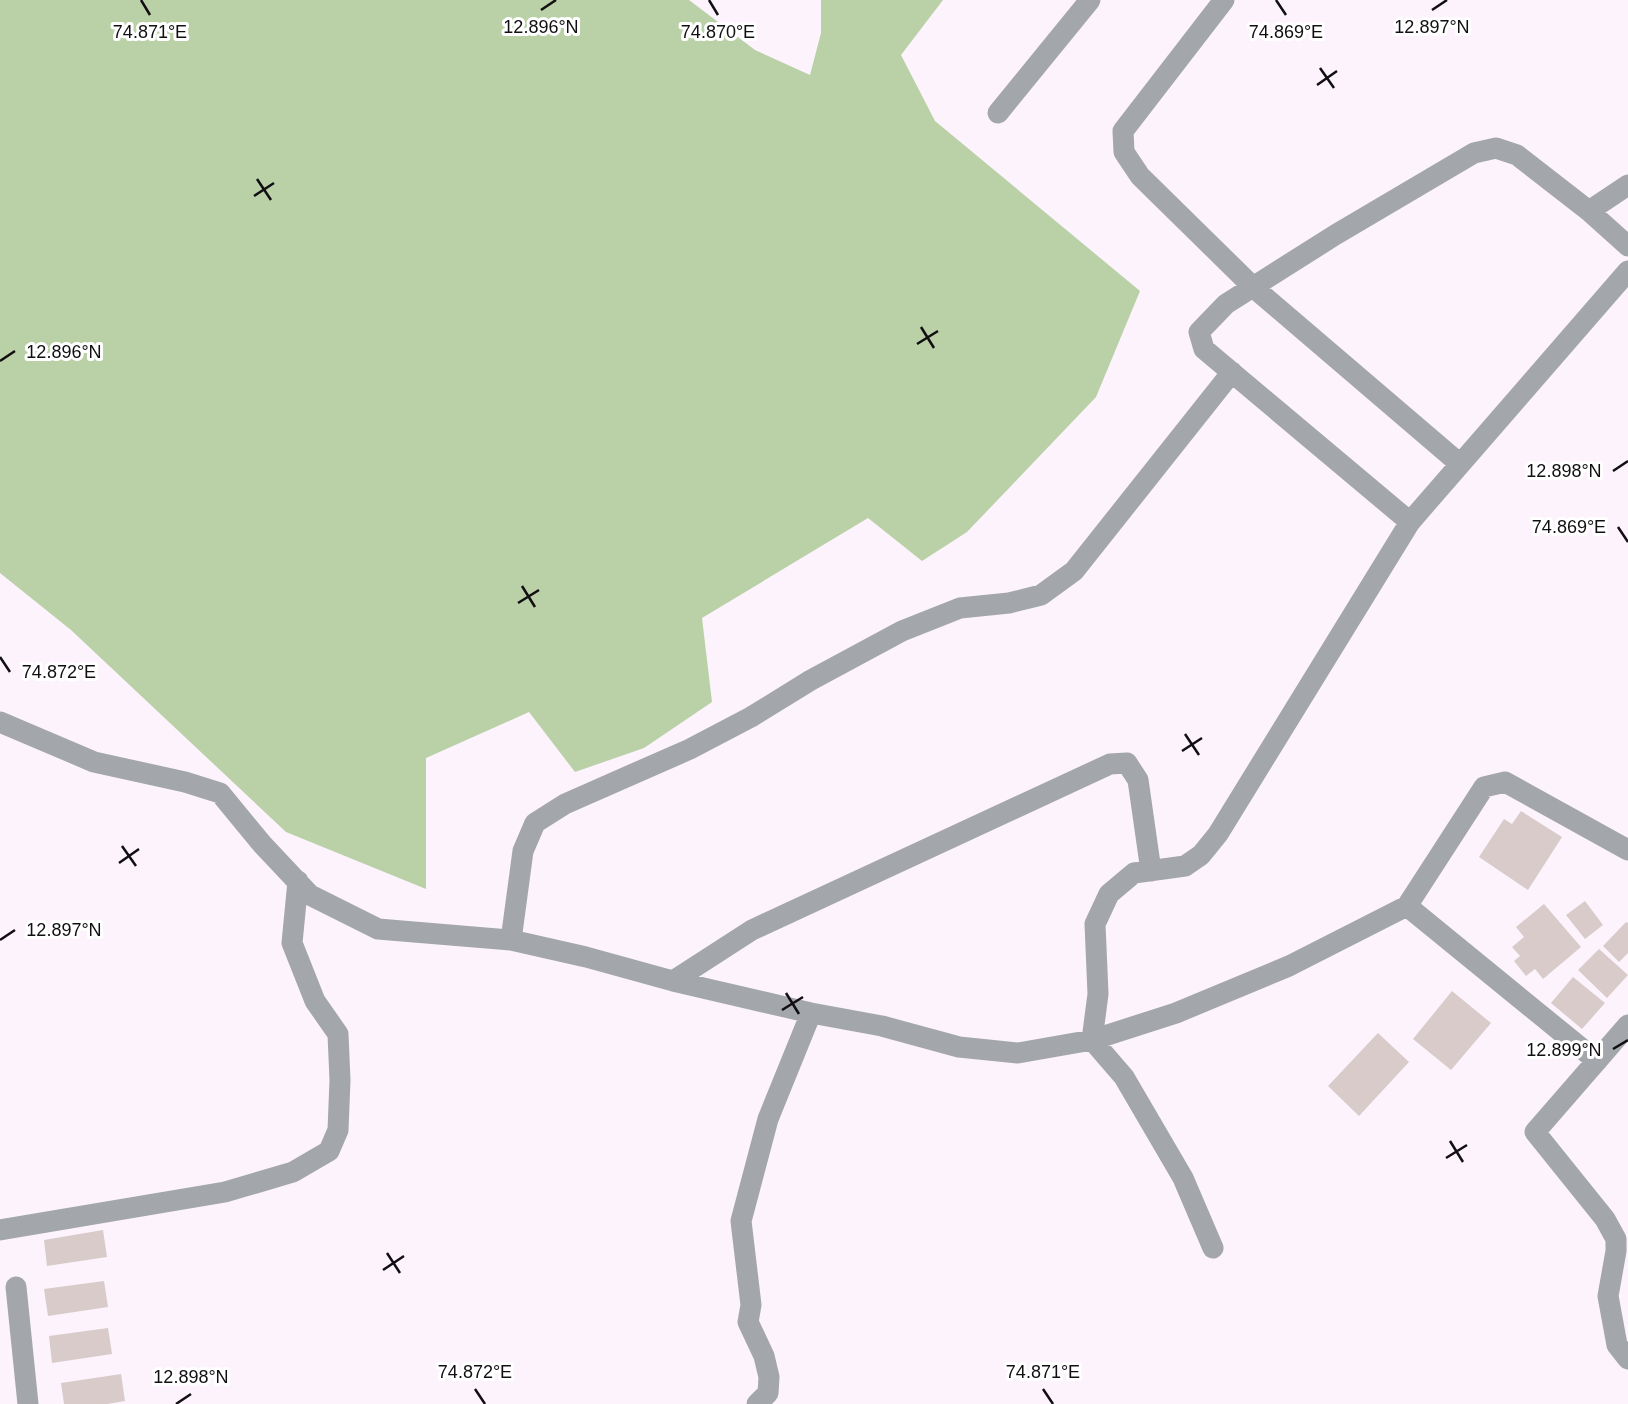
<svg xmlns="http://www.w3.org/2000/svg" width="1628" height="1404" viewBox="0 0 1628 1404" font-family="Arial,sans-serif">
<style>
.green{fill:#bad0a7}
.building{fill:#d9cbc9}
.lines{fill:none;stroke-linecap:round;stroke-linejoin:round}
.minor{stroke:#a3a6aa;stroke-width:21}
.ticks{fill:none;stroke:#120f12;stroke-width:2.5}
.ticks-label{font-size:18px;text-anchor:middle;fill:#120f12;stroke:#fff;stroke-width:6;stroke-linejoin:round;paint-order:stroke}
</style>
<rect width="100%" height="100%" fill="#fcf3fc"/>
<path class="green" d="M0,0H689L755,50L810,75L821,33V0H943L901,55L935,121L1140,291L1096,397L967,532L922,561L868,518L702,618L712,702L644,748L575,772L529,712L426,758V889L286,832L71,630L0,573Z"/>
<path class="building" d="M1521,811L1562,837L1528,890L1479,857L1504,819L1512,824Z
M1585,901L1603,925L1585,939L1566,915Z
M1544,904L1581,947L1543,979L1535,969L1526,976L1514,961L1520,956L1512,947L1524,937L1516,927Z
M1626,922L1628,923V953L1619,962L1603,946Z
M1599,949L1628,975L1607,998L1578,970Z
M1573,977L1605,1003L1582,1029L1551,1003Z
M1452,991L1491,1023L1451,1070L1413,1039Z
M1378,1033L1409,1062L1359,1116L1328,1086Z
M103,1230L107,1257L47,1266L44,1240Z
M104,1281L108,1307L48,1316L44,1289Z
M108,1328L112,1354L52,1363L49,1336Z
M121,1374L125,1401L107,1404H64L61,1383Z"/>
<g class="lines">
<path class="minor" d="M1224,0L1123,131L1124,152L1140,176L1253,287L1460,464
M998,113L1090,0
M1589,211L1628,185
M1410,522L1204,349L1199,332L1226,304L1335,235L1474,153L1496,148L1517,155L1589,211L1628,246
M0,722L94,762L185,782L220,793L262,844L310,895L378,929L511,940L586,957L673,981L811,1013L882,1026L959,1047L1018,1053L1092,1040L1176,1013L1289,966L1407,906L1484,787L1505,782L1628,850
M1407,906L1597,1061
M511,940L523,851L535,823L565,804L690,749L751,717L811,680L902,631L960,608L1009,603L1041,595L1074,571L1232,372
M673,981L752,930L1110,764L1127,763L1138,780L1151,871
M1628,1025L1535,1132L1605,1219L1616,1239V1251L1608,1296L1617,1345L1628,1359
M0,1230L225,1192L293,1172L329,1151L338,1130L340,1080L338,1034L315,1001L292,943L298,881
M1213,1248L1183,1178L1124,1077L1092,1040L1098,994L1095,924L1109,894L1134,873L1185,866L1201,855L1218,834L1410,522L1628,271
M16,1287L28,1404
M757,1404L768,1393L769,1377L764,1356L748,1322L751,1305L741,1221L768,1119L811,1013"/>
</g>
<path class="ticks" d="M141,0L150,15M709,0L718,15M1276,0L1286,15M541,10L556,0M1432,10L1447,0M1320,68L1334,88M1317,85L1337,71M257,179L271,200M254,196L274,183M921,327L934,348M917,344L938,331M0,361L15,351M1613,471L1628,461M1618,527L1628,542M522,586L535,607M518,603L539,590M0,657L10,672M1185,734L1199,755M1182,751L1202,738M122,846L136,866M119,863L139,849M0,940L15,930M786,993L799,1014M782,1010L803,997M1613,1049L1628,1040M1450,1141L1463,1162M1446,1158L1467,1145M387,1253L400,1273M383,1270L404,1256M475,1389L485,1404M1043,1389L1053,1404M176,1404L191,1394"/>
<g class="ticks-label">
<text x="541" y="33">12.896°N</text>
<text x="1432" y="33">12.897°N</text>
<text x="150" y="38">74.871°E</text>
<text x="718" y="38">74.870°E</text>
<text x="1286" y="38">74.869°E</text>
<text x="64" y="358">12.896°N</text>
<text x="1564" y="477">12.898°N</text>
<text x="1569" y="533">74.869°E</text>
<text x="59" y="678">74.872°E</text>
<text x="64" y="936">12.897°N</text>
<text x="1564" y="1056">12.899°N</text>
<text x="475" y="1378">74.872°E</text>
<text x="1043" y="1378">74.871°E</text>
<text x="191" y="1383">12.898°N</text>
</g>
</svg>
